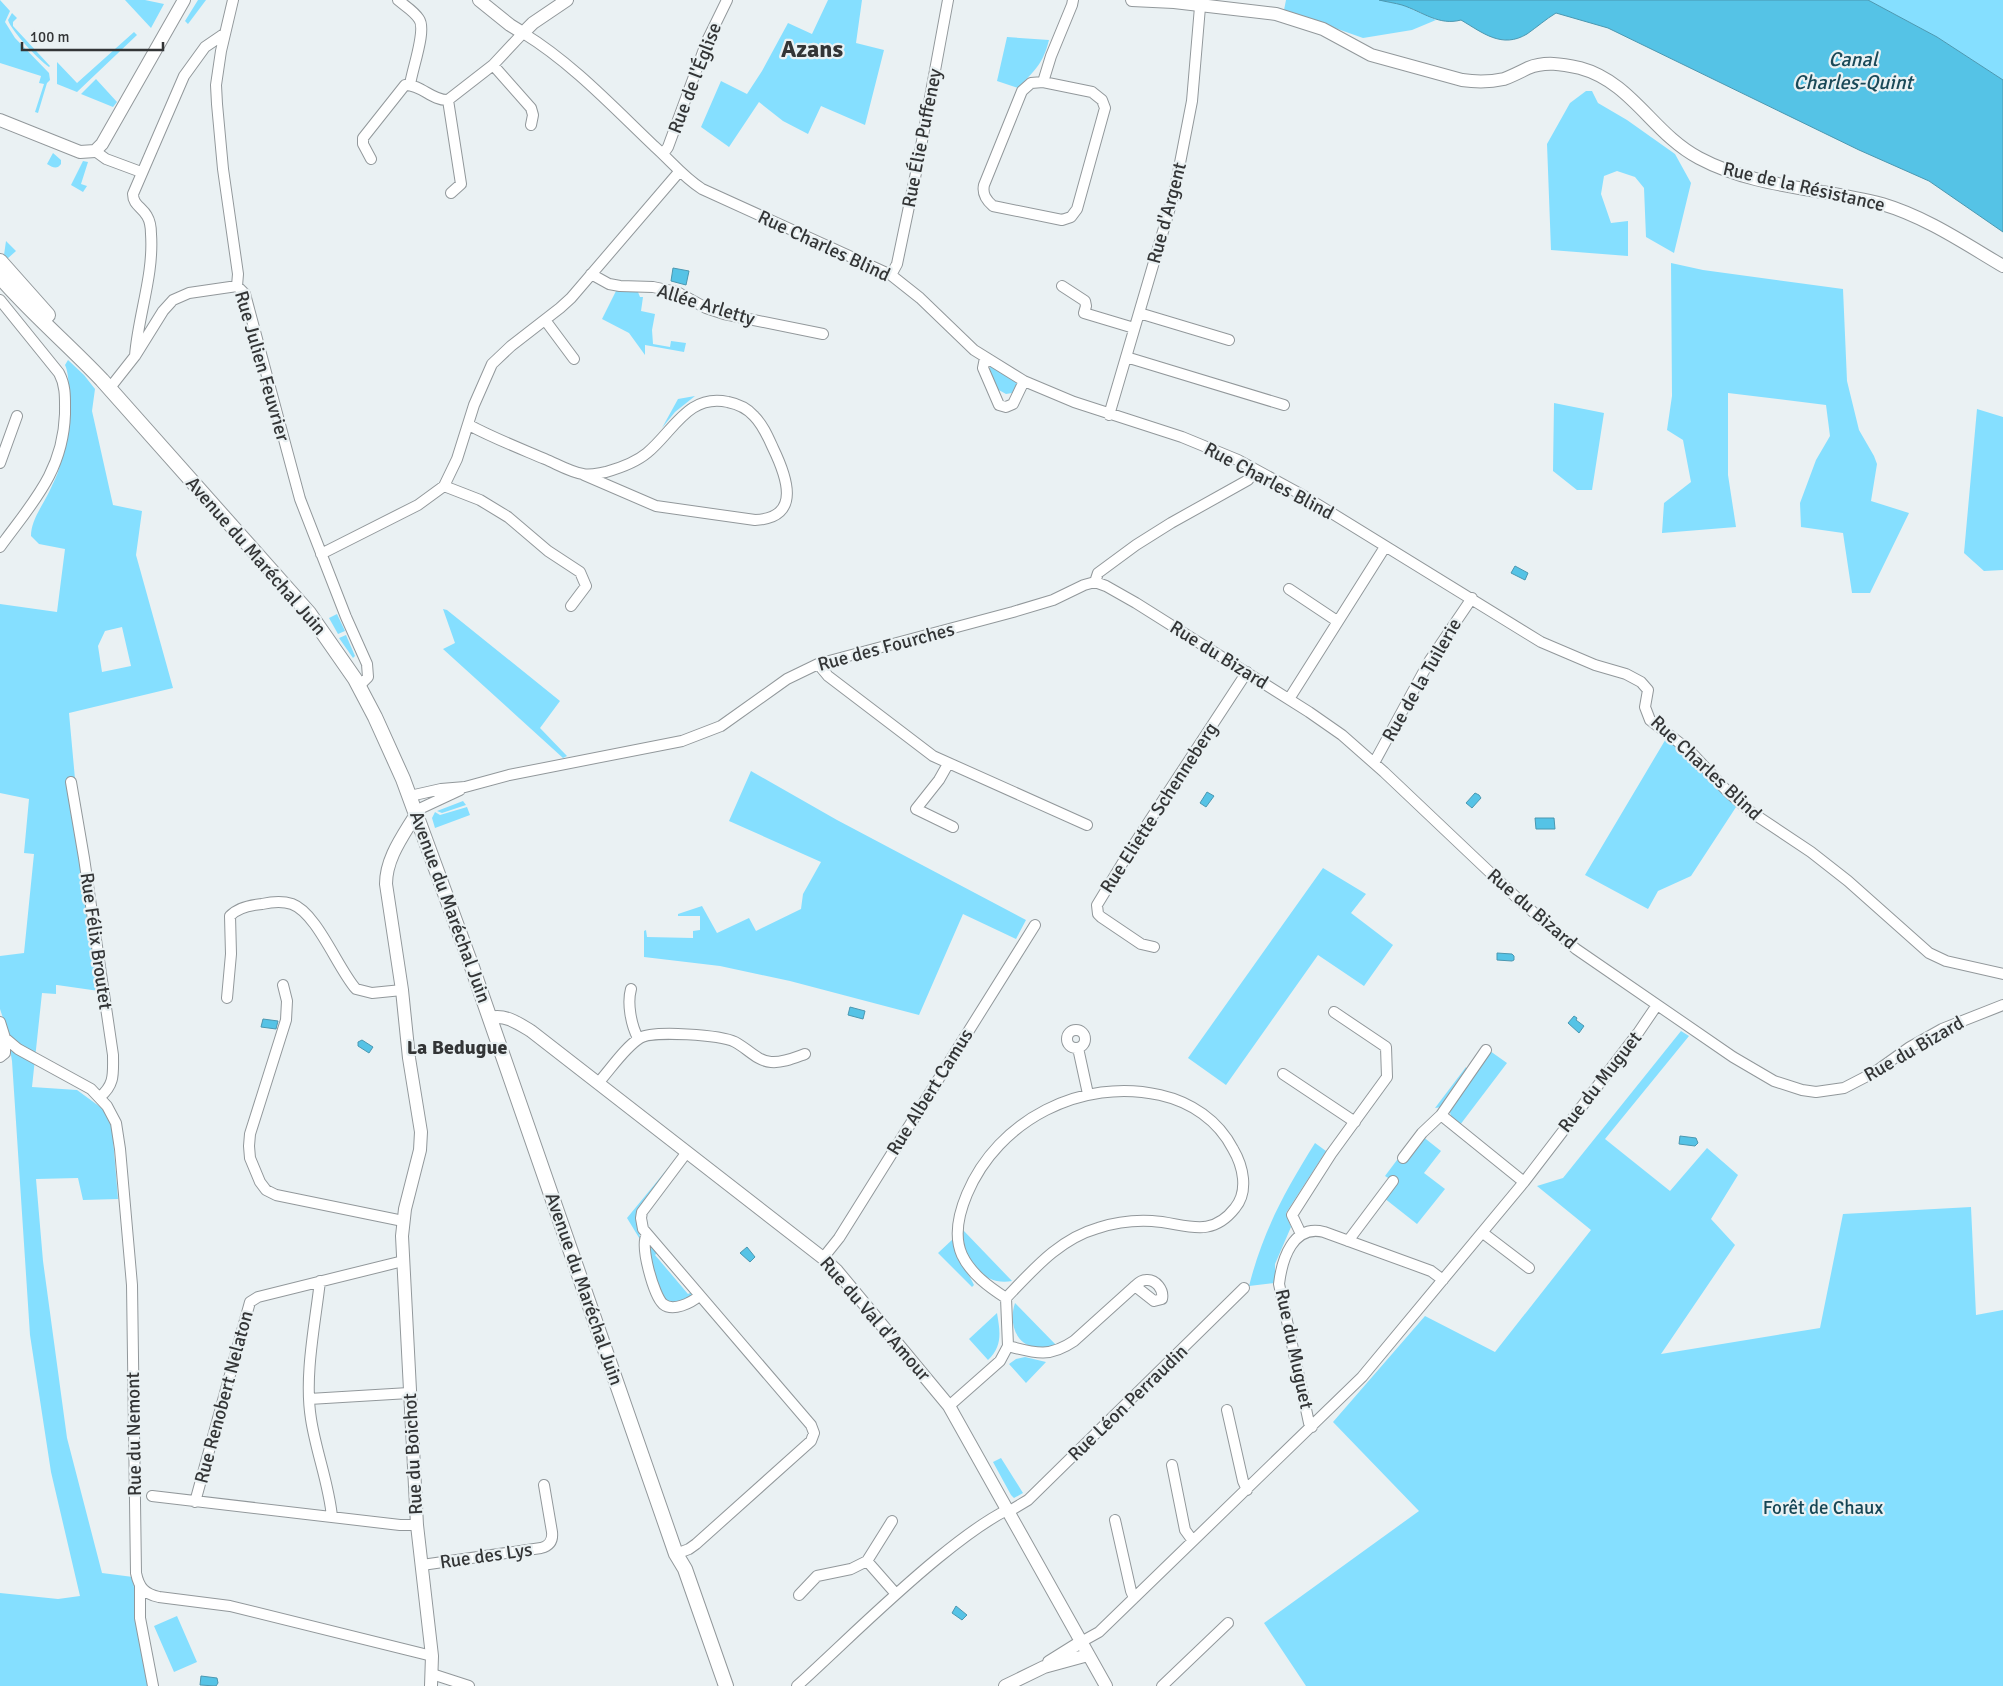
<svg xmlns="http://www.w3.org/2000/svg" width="2003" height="1686" viewBox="0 0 2003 1686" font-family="Signika,sans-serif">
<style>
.green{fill:#85dfff;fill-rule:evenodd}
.water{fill:#55c3e6;stroke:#4b98b1}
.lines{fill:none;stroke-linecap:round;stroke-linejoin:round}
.minor-casing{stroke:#92989b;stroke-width:12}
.tertiary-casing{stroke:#92989b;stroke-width:14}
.secondary-casing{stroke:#92989b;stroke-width:16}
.minor{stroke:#fff;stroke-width:10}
.tertiary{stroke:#fff;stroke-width:12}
.secondary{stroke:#fff;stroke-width:14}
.labels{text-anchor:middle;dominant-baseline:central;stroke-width:4.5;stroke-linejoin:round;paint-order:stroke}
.street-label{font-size:19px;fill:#333536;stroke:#eaf1f3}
.park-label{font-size:19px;fill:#164655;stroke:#eaf1f3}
.water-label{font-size:20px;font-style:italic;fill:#1a4958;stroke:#eaf1f3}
.neighbourhood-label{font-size:20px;font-weight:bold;fill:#333536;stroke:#eaf1f3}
.district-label{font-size:24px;font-weight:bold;fill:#333536;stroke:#eaf1f3}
</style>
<rect width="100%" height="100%" fill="#eaf1f3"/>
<path class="green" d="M0,0L10,11L5,22L15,38L49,73L50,80L47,83L38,113L35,112L44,84L39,83L41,76L0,63Z
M125,0H145L164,4L151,28Z
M198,0H206L188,24L185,21Z
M828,0H862L856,43L884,50L865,125L821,106L808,134L783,121L759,102L729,147L701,127L721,81L747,94L762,71L788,23L812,34Z
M1286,0H1379L1402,5L1436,20L1412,30L1363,38L1284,10Z
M1868,0H2003V80L1937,37Z
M12,13L17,18L13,22V26L50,66L49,67C38,59 12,32 8,20Z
M134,32L137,35L77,92L57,84V62L77,83Z
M1007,37L1049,40C1043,64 1035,70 1018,88L997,81Z
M96,79L117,102L113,107L81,94Z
M1586,91H1592L1598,103L1627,120L1675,154L1691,183L1674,253L1646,237L1644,188L1635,177L1617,171L1604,176L1601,194L1611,223L1628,221V256L1551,250L1547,144L1570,103Z
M53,153L61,160V164C57,170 52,167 47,164Z
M83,161L88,162L81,184L87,186L83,192L71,185Z
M6,241L16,251L7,259L4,255Z
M1671,263L1703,270L1843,289L1847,381L1859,430L1874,456L1877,464L1871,501L1909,513L1870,593H1852L1843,533L1801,527L1800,503L1816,460L1830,436L1826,405L1728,393V475L1736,527L1662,533L1664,503L1691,482L1683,440L1667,430L1672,396Z
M617,289L638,292L640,297H643L641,311L655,314L652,330L653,344L670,347L671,341L686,343L684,352L645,345V355L629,333L602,319Z
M68,360L84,375L95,389L92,411L113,505L142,511L136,555L173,688L69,713L77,801L99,991L57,985H56V994L42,993L32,1087L77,1090L103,1109L112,1127L118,1199L83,1200L78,1178L36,1179L43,1261L67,1438L102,1573L133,1577L138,1631L148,1686H0V1593L58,1599L80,1596L51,1472L30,1335L12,1061L6,1027L0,1009V956L24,953L34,854L24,853L29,799L0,793V604L57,612L65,549L39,544L31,536C31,520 43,505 50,490C53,483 57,476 59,469C65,448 74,384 65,365ZM122,627L131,666L102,672L98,646L105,631Z
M991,365L1019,382L1012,393L1006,394L997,389L989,369Z
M695,396L675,412L662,428L678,399Z
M1554,403L1604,413L1592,490H1577L1553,471Z
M1977,409L2003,417V570L1984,571L1964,553Z
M443,609L447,610L560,701L540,728L567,756L563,758L443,649L455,643Z
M337,614L345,631L338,634L329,618Z
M346,635L355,656L353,658L339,638Z
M1667,737L1680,746L1738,804L1691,876L1658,891L1648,909L1585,875Z
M751,771L837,820L1026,920L1016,939L963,914L919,1015L790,981L720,966L644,957V931L646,930L647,937L693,938V931L700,930V916H678V914L702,906L717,933L749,918L756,931L801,909L803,894L821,862L729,821Z
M463,801L466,805L442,813L437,811Z
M467,807L470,815L435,828L432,818L435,812L440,815Z
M1323,868L1366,894L1351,913L1393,945L1364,986L1318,955L1226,1085L1188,1058Z
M1681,1031L1689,1036L1605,1139L1670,1191L1707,1148L1738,1175L1711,1219L1735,1245L1661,1354L1820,1328L1843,1214L1971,1207L1976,1315L2003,1310V1686H1306L1264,1623L1419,1511L1333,1422L1425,1316L1495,1352L1591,1230L1537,1186L1563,1178Z
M1490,1051L1507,1063L1460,1125L1451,1116L1449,1109Z
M1466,1067L1467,1070L1442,1107L1435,1108Z
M1422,1136L1441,1151L1424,1173L1445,1189L1417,1224L1384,1198L1396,1183L1385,1176L1400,1156Z
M1315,1143L1326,1151L1286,1213L1291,1227L1275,1264V1283L1249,1286C1263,1231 1285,1191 1315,1143Z
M673,1162L674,1164L637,1212L636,1220L641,1241L627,1218Z
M963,1230L1012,1281C983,1287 961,1258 963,1230Z
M953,1239C955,1263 966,1267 974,1285L972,1287L938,1253Z
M648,1241L658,1252L655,1255L688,1294L692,1292V1296L673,1304L663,1298L648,1258Z
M1015,1303L1057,1346L1056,1347C1049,1347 1042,1348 1036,1348C1014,1344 1009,1321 1015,1303Z
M997,1313C1000,1331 1003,1346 988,1360L969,1339Z
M1025,1357L1046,1362L1026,1383L1009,1364L1016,1359Z
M1001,1458L1023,1493L1014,1498L1011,1495L993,1462Z
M177,1616L197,1662L174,1672L154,1626Z"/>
<path class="water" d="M1379,0H1868L1937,37L2003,80V232L1929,181L1859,150L1608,28L1556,13C1546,19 1537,27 1527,34C1502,49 1483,33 1461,20C1439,26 1423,12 1402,5C1395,3 1387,2 1379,0Z
M673,268L689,271L686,285L671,281Z
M1515,566L1528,573L1525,580L1511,573Z
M1207,792L1214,796L1206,807L1200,803Z
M1475,793L1479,795L1481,798L1472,808L1466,803Z
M1535,818H1554L1555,829H1536Z
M1497,953L1512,954L1514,956V960L1512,961L1497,960Z
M850,1007L865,1011L863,1019L848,1015Z
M1574,1016L1577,1018L1576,1020L1584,1026L1579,1033L1568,1023Z
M263,1019L278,1021L276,1029L261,1027Z
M362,1040L373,1047L369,1053L358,1046V1042Z
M1680,1136L1696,1138L1698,1143L1695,1146L1679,1144Z
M747,1247L755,1257L750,1262L740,1253Z
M956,1606L967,1615L962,1620L952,1613Z
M201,1676L217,1678L218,1683L216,1686L200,1685Z"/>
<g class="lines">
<g class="minor-casing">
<path id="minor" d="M233,0L221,51L216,85L217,104L223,169L238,274L237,286
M398,0C405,6 414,11 419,19C427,30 412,69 410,85
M493,65L531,108L533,115L531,125
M1043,82L1092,92L1102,100L1105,108L1077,209L1071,217L1062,220L993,206C986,200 982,194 984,185L1022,91L1031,83Z
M1043,82L1051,56L1072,5L1073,0
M448,100L461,184L451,193
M95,151L106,159L141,172
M663,154L668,147L707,41L727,0
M371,159L363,144V138L405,85C421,84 432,101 448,100L493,65L523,33C572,63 613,107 654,146C671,161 683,177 702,189L891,275L920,298L974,350L1024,381L1074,402L1182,437L1238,460L1304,496L1541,642L1595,665L1626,674L1641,682L1648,690L1645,707L1650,720L1690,751L1728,792L1751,812L1811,852L1848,881L1929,953L1946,961L2003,974
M591,274L609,284L620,286L653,287L677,292L706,308L724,314L823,334
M891,275L897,264L917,168L948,0
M237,286L245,294L300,499L346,617L367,664L368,677L359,686
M1062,286L1085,301L1086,306L1084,313L1134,328
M0,300L59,373C66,386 65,399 65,414C63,472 32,503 0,547
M1139,313L1229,340
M545,320L574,359
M135,356C138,316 154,275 151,234C151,228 150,221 147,216C142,207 133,205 133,194L184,76L205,47L224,34
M1126,357L1284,405
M985,358L983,368L999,405L1006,407L1013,404L1024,381
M109,389L135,356L163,311L173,300L189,293L237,286
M1109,415L1174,194L1192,101L1200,7
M469,425C493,438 519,448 545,459C557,464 570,472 583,474C590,476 599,473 606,472C620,468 635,463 647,453C673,432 688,393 728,402C738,404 747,408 754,416C763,425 768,437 773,448C786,475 803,518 755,520L656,506L584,475
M0,463L17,416
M444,486L480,500L508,517L548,551L580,572L586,586L571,606
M321,554L418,505L444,486L457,459L474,405L492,364L511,346L560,308L571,298L679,172
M1095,582L1106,586L1136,603L1309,712L1342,735L1384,772L1518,899L1576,949L1733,1057L1774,1081L1802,1090L1816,1092L1844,1088L1875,1072L1910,1047L1942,1029L2003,1005
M1289,589L1337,621
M818,664L828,676L933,756L1087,825
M1289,699L1385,547
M1374,763L1430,660L1472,598
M948,764L939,780L916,809L953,827
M71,782L84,858L113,1055C113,1074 115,1084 100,1097
M410,796L441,789L465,787L509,775L682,741L721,726L787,679L818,664L1013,612L1053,600L1084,585L1095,582L1098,573L1136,545L1171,523L1248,480L1256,470
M415,811L460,790
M1154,947L1141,944L1101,917L1098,914L1097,905L1131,849L1247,672
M283,985L287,1001L286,1020L250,1134L249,1146L250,1158L260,1182L266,1190L276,1195L403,1221
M631,989C627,1003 631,1025 638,1038
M227,998L231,954L230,916C237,908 251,905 262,904C271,902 283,901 292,904C317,913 338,969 356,989L372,993L402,990
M0,1022L5,1038V1053L0,1057
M1067 1039a9 9 0 1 1 18 0a9 9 0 1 1-18 0Z
M5,1038L18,1049L91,1089L107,1106L116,1123L120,1149L132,1285L136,1573C139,1588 145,1594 159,1597L230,1606L432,1656
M1078,1048L1088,1094
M1486,1050L1441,1115L1524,1182
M1283,1074L1355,1122
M598,1083C610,1070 625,1047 640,1038C653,1030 721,1035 735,1042C747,1048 757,1061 771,1062C783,1063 794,1058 805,1054
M1403,1158L1422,1133L1441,1115
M1483,1233L1529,1268
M1301,1234L1292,1215L1331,1154L1387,1077L1386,1047L1334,1012
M647,1235C639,1244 654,1296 663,1304C673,1312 691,1303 699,1296
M1348,1241L1393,1181
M823,1258L839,1238L1035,925
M320,1281C315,1325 304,1376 311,1419C316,1452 329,1484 332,1517
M1008,1346C1035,1353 1049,1358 1074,1341L1135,1286C1138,1283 1142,1280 1146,1280C1156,1279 1164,1290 1162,1299L1154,1301L1135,1286
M309,1399L409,1393
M949,1406L1000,1361L1008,1346L1006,1298C989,1287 971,1274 962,1255C953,1235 959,1213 967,1194C998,1120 1082,1077 1160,1095C1191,1102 1218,1120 1233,1149C1243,1166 1249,1191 1235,1208C1210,1240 1185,1223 1152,1221C1134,1220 1116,1222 1098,1228C1059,1239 1033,1270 1006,1298
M1227,1410L1243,1481L1247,1490
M1312,1427L1309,1423L1279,1284C1282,1259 1293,1224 1324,1232L1431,1271L1443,1280
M1172,1465L1185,1530L1193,1541
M152,1496L400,1525H417
M195,1502L250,1302L258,1297L403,1261
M1008,1512L1028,1500L1244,1288
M1115,1520L1131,1591L1134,1598
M892,1521L867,1561L896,1594
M676,1554L689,1549L696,1544L811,1441L814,1433L811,1425L643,1229L641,1218L642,1212L687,1152
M422,1565L541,1548C549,1546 553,1541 552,1532L544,1485
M140,1586V1618L153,1686
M799,1595L817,1576L851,1569L867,1561
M1081,1642L1099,1632L1362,1377L1524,1182L1638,1033L1657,1005
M432,1674L469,1686
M797,1686C844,1643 889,1598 938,1558C960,1540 983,1522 1007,1510
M1162,1686L1228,1623"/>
</g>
<g class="tertiary-casing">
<path id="tertiary" d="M479,0L510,25L523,33L533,23L567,0
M1132,0L1174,2L1276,14L1323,29L1371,55L1462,80C1476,82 1490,82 1504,79C1512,76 1520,72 1528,68C1545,61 1562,64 1580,68C1632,82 1653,134 1699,158C1755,188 1822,188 1882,204C1926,217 1964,243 2003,266
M0,120L80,152L95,151L102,144L184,0
M416,814C403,836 386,858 386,884L402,990L409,1058L421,1132L420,1150L405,1209L402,1236L417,1525L432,1656L431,1686
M490,1018C505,1014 518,1023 531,1031L823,1258L837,1271L949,1406L1106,1686
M1049,1662L1081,1642
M1005,1686L1044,1667L1088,1655"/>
</g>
<g class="secondary-casing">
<path id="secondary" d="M0,261L48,315
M0,277C32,314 69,345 102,380L309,613L355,679L375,717L403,779L472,967L676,1554L685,1569L726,1686"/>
</g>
<use href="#minor" class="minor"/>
<use href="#tertiary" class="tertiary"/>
<use href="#secondary" class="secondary"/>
</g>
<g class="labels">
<g class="street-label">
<text transform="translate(695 78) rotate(-69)">Rue de l'Église</text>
<text transform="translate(922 138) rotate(-79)">Rue Élie Puffeney</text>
<text transform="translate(1804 187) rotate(13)">Rue de la Résistance</text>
<text transform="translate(1167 213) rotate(-75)">Rue d'Argent</text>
<text transform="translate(824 246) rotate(25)">Rue Charles Blind</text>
<text transform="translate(706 305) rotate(17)">Allée Arletty</text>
<text transform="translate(262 366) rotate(74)">Rue Julien Feuvrier</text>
<text transform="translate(1269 481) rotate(28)">Rue Charles Blind</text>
<text transform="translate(256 556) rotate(49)">Avenue du Maréchal Juin</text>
<text transform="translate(886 647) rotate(-15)">Rue des Fourches</text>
<text transform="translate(1219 655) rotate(32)">Rue du Bizard</text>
<text transform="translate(1422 680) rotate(-60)">Rue de la Tuilerie</text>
<text transform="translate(1706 768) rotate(43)">Rue Charles Blind</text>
<text transform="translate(1159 808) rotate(-57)">Rue Eliette Schenneberg</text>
<text transform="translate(450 907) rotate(70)">Avenue du Maréchal Juin</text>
<text transform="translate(1532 909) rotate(41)">Rue du Bizard</text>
<text transform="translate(96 941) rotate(82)">Rue Félix Broutet</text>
<text transform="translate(1914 1049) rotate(-30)">Rue du Bizard</text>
<text transform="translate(1600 1082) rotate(-52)">Rue du Muguet</text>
<text transform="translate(930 1092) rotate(-58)">Rue Albert Camus</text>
<text transform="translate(584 1289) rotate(71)">Avenue du Maréchal Juin</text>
<text transform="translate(875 1319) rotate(49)">Rue du Val d'Amour</text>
<text transform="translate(1294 1349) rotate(78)">Rue du Muguet</text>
<text transform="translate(224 1397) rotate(-75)">Rue Renobert Nelaton</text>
<text transform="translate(1128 1403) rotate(-44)">Rue Léon Perraudin</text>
<text transform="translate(134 1434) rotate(-91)">Rue du Nemont</text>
<text transform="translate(413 1454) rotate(-93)">Rue du Boichot</text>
<text transform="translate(486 1556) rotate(-8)">Rue des Lys</text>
</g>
<g class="park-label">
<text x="1823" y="1508">Forêt de Chaux</text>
</g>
<g class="water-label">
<text x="1853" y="59">Canal<tspan x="1853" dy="23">Charles-Quint</tspan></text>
</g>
<g class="neighbourhood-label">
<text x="457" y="1047">La Bedugue</text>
</g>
<g class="district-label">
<text x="812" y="49">Azans</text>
</g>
</g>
<path d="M22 42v8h141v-8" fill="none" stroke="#333536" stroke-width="2.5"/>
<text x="30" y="42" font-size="15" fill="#333536" stroke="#eaf1f3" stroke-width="4" paint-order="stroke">100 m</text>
</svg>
